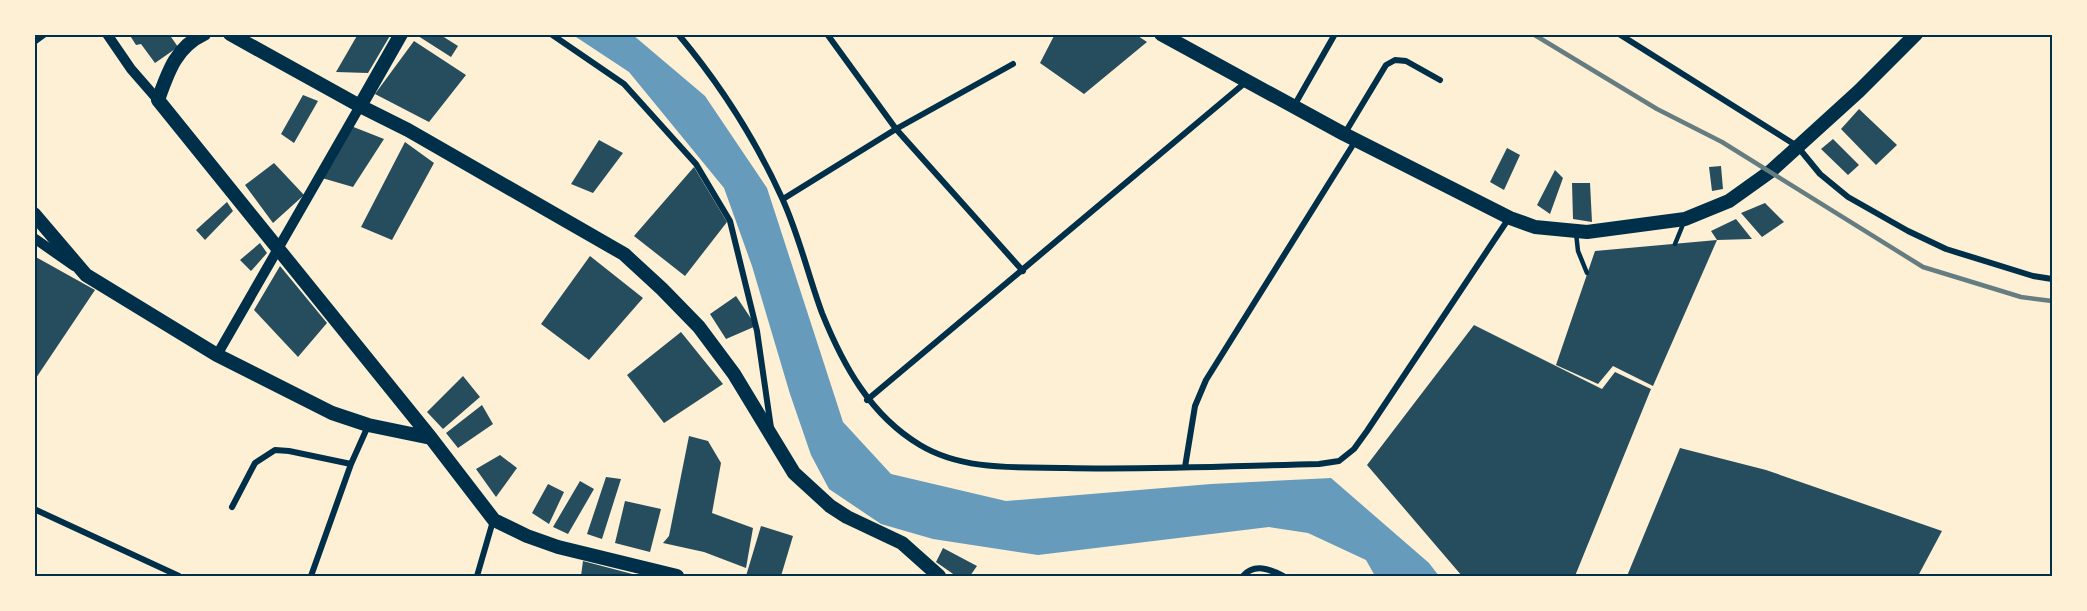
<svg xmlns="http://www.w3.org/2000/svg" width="2087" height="611" viewBox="0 0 2087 611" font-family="Signika,sans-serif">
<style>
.water{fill:#669bbc}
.building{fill:#264d5e}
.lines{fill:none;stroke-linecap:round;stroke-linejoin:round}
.service{stroke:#003049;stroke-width:4.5}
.minor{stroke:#003049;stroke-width:6}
.tertiary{stroke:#003049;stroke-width:10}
.primary{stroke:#003049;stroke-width:14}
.rail{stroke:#657d81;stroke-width:4.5}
.neatline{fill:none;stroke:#003049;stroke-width:2}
</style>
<rect width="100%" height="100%" fill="#fdf0d5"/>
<path class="water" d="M573,35H633L705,96L767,188L843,422L891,474L1006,501L1211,484L1331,478L1429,563L1439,576H1375L1366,560L1308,533L1269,527L1038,555L933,539L881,524L829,489L811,455L790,394L752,266L724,188L629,72Z"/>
<path class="building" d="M129,34H169L178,47L155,63L141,44L136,45Z
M358,34H391L368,73L336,72Z
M415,34H439L458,46L451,57Z
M1055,34H1135L1147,42L1084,94L1040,63Z
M414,41L466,75L429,122L375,94Z
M303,95L318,101L294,143L281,134Z
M1859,109L1897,145L1876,165L1841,129Z
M351,126L384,139L353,187L322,178Z
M1833,139L1859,165L1848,175L1821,149Z
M599,140L623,153L593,193L571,184Z
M405,142L434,163L392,240L361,227Z
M1507,148L1520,155L1504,190L1490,182Z
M274,163L304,195L273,223L245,185Z
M1721,166L1723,189L1712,191L1709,167Z
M694,167L727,222L685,276L634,236Z
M1555,170L1563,178L1550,214L1537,205Z
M1572,183H1590L1592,222L1573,219Z
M227,202L233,211L205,240L196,230Z
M1765,203L1784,222L1762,237L1741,213Z
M1736,219L1752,239L1717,240L1711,231Z
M1717,240L1653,386L1613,366L1598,384L1556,365L1595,251Z
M260,243L267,253L251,271L240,260Z
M34,256L95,290L34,381Z
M590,256L643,298L589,360L541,324Z
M280,266L327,323L298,357L254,310Z
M736,296L756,326L726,339L710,314Z
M1474,325L1602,389L1615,372L1651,389L1575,576H1462L1367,465Z
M681,332L723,384L664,423L627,375Z
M463,376L480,397L443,429L427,412Z
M482,405L493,424L458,448L446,433Z
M689,436L708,441L721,463L712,513L753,528L746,568L704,552L663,543L669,536Z
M1680,448L1766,470L1942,531L1918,576H1627Z
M500,455L517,468L496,497L476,469Z
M606,477L621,479L602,539L587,534Z
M580,481L594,489L568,534L553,527Z
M548,484L564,492L549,524L532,513Z
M625,501L661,509L650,552L615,543Z
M761,526L793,536L781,576H746Z
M943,548L977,566L970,576H956L936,562Z
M583,561L640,576H581Z"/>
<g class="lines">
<path class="service" d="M1576,233L1578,251L1587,273
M1675,244L1684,222"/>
<path class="minor" d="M551,34L624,84L696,164L730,221L757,331L771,428
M678,34C720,84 755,139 782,198C799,235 808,275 822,313C843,365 870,415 920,445C963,471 1017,467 1066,468C1150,470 1234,466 1319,464L1339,461L1354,449L1367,431L1509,218
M827,34L896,129L1023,271
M1619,34L1797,146L1820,174L1848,197L1908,231L1946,249L2033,276L2052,279
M34,42L45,34
M1294,106L1335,34
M1345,133L1386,65L1395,60L1406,61L1440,80
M783,199L896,129L1013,64
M867,400L1246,82
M1185,467L1195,406L1206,380L1356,140
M232,507L255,463L275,450L289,451L351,464
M34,509L179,576
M311,576L351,464L368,426
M477,576L493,521
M1243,576C1254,563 1270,569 1283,576"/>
<path class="tertiary" d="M107,34L131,69L158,100
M34,238L74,266
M217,355L360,106"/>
<path class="primary" d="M204,34C176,47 168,72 158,100L431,438L494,520L527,536L558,547L677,576
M230,34L360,106L408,130L624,254L662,289L699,327L734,374L794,473L830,506L847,517L902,543L939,576
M1161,34L1344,134L1510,218L1535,227L1587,232L1685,219L1729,201L1771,171L1859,91L1916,34
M360,106L401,34
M34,214L86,275L217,355L332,413L368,425L431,438"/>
<path class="rail" d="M1533,34L1657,109L1722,142L1923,267L2021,297L2052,301"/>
</g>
<rect width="2087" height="611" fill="none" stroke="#fdf0d5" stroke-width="72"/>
<rect x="36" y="36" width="2015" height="539" class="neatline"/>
</svg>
